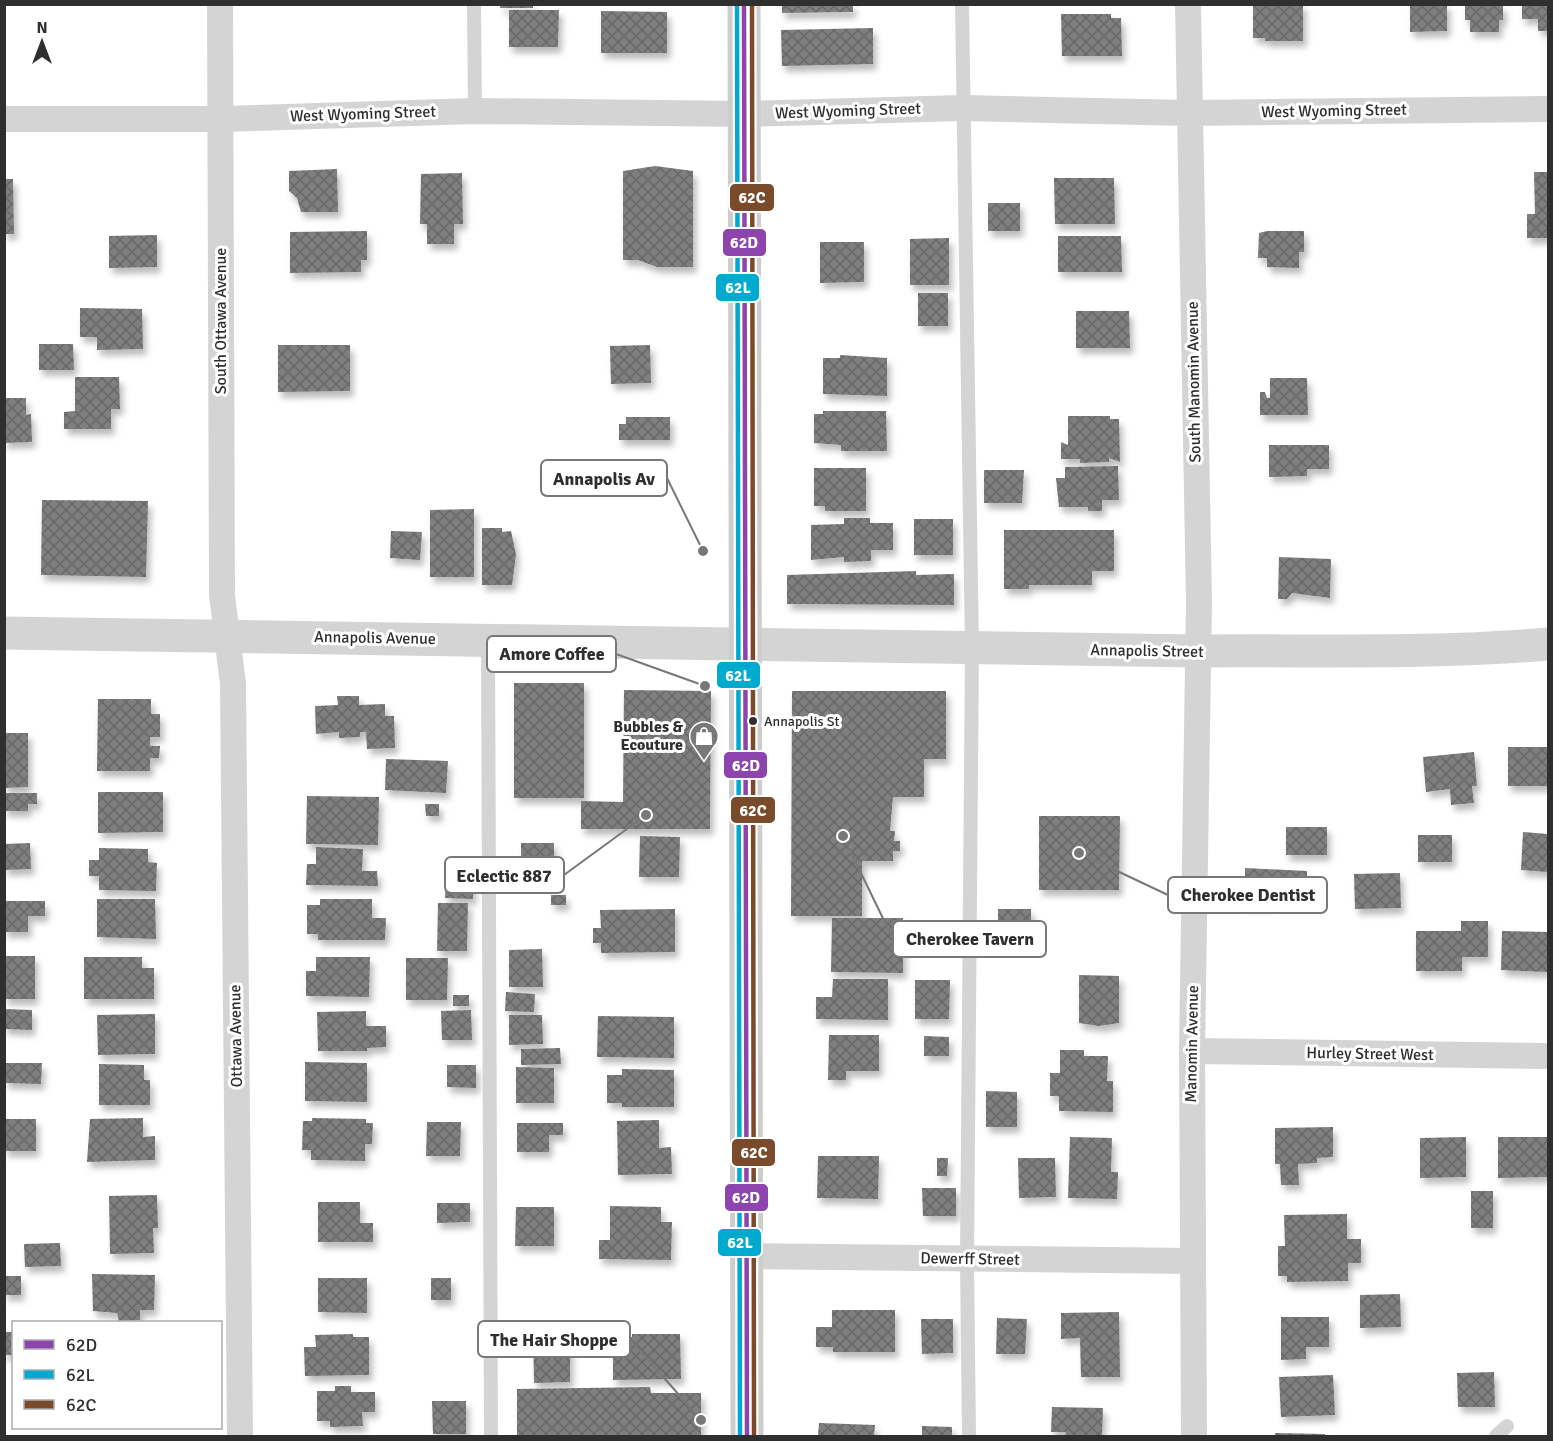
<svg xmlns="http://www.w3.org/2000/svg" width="1553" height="1441" viewBox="0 0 1553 1441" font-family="Signika,sans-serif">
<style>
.building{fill:url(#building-cross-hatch);filter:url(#shadow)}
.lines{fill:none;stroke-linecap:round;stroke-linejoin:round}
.service{stroke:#d4d4d4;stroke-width:14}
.minor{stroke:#d4d4d4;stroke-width:26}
.tertiary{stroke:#d4d4d4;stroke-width:33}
.secondary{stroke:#cdcdcd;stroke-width:33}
.bus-1-casing{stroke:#fff;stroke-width:9}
.bus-2-casing{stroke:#fff;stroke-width:9}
.bus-3-casing{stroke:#fff;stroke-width:9}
.bus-1{stroke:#8e44ad;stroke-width:4.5}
.bus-2{stroke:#00a9ce;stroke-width:4.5}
.bus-3{stroke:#7a4b2a;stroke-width:4.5}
.bus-dot{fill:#2f2f2f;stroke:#fff;stroke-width:2}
.labels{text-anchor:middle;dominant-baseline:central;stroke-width:6;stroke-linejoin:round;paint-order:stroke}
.bus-label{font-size:14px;fill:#2f2f2f;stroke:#fff;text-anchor:start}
.street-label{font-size:16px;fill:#2f2f2f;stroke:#fff}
.poi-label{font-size:16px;font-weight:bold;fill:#2f2f2f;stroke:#fff;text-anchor:end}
.leader{fill:none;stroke:#787878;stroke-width:2}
.callout-dot{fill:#787878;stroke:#fff;stroke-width:2}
.callout{fill:#fff;stroke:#787878;stroke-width:2}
.callout-label{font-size:18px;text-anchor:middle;font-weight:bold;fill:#2f2f2f}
.line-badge{stroke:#fff;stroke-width:2}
.badge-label{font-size:16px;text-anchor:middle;font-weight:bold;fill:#fff}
</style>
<defs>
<pattern id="building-cross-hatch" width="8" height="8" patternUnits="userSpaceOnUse" patternTransform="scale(1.5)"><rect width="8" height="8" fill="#7f7f7f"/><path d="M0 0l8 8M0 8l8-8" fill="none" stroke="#686868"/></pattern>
<filter id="shadow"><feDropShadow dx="3.5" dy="6" stdDeviation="3" flood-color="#0004"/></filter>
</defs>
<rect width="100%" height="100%" fill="#fff"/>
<path class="building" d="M501,4H533V8H500Z
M782,4H853V12L782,13Z
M1253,4H1303V41H1265V38H1253Z
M1410,4H1447V31L1410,32Z
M1522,4H1548V31H1538V19H1522Z
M1465,5H1503V20H1499V32H1470V20H1465Z
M509,10H559L558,47H509Z
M601,11L667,12V53H601Z
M1061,14H1111V18H1121L1122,56H1062Z
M873,28V64L782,66L781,30Z
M655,166L693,171V267H657L638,260H623V171Z
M337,169L338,212H301L297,198L289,191V171Z
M1534,172H1548V238H1527V214H1535Z
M462,173L463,224H454V244H427V224H420L421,174Z
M1054,178H1114L1115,224H1055Z
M4,179H13L14,234H4Z
M988,203H1020V231H988Z
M367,231V260H361V272L290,273V232Z
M1267,231H1304V252H1299V268L1267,267V258H1258L1259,233Z
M157,235V267L109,268V236Z
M1058,236H1121L1122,272H1058Z
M949,238V285H910V239Z
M820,242H864V282L820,283Z
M918,293H948V326H918Z
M80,308L142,309L143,349L97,350V337H80Z
M1076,311H1129L1130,348H1076Z
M39,344H73L74,370H39Z
M278,345H350V391L278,392Z
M650,345L651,383L611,384L610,346Z
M840,355L887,358V396L823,394V358H840Z
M75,377H119L120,409H111V429H64V412L75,411Z
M1270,378H1307L1308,415H1260V392H1265L1267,398H1270Z
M4,398H26V415L31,414L32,442L4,443Z
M823,411H886L887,451H841V445L814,443V414H823Z
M1068,416H1110V419H1119L1120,462L1109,458V462L1080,463V459H1061V442L1068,445Z
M626,417H670V440H619V424H626Z
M1269,445H1329V469H1307V476L1269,477Z
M1118,466L1119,500H1102V511H1088V507H1059L1056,478H1065V467Z
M814,468H866V511H825V506H814Z
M984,470H1024L1022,503H984Z
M42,500L148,501L146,577L41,575Z
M474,509V577H430V510Z
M844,518H870V523H893V550H871V561L844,562V557L811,560V525L844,524Z
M914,519H953V555H914Z
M482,528H502V532L511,531L516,555L512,585H482Z
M1004,530H1114V571H1092V585H1029V589H1004Z
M391,531L422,532L420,560L390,558Z
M1279,557L1331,559L1330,598L1292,593L1287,599H1278Z
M916,571V575L954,574V605L787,604V575Z
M514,683H584V798H514Z
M624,690L711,691L710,829H581V801L623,802Z
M792,691H946V759H924V797H893L890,831H895L894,841H900V851H893V861H862V916H791Z
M337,696H359V705L385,704V716H394L395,748L367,749L366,732H360V737L339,738V732L316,734L315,706L338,705Z
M98,699H151V714H160V737H150V746H160L159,758H150V771H97Z
M4,733H28V787L4,788Z
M1508,747H1548V786H1508Z
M1474,752L1477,786H1472L1474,803L1451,805L1450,789L1426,792L1423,757Z
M386,759L448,761L446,793L385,790Z
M98,792H163V832L98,833Z
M4,793H37V804H28V811H4Z
M307,796L379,797L378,845L306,844Z
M425,804H439V816H426Z
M1039,816H1120L1119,890H1039Z
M1286,827H1327V855H1286Z
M1523,832L1548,834V872L1521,870Z
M1418,835H1452V862H1418Z
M640,836L680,837L679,877H639Z
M30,843L31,869L4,870V844Z
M521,843H554V859H521Z
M316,847L363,849L362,871H377L378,886L306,885L307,864H316Z
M99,848L148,849V862L157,863L156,891L99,890V876H89V860H99Z
M1245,868L1307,871V894H1270V905H1245Z
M1400,873L1401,908L1355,909L1354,874Z
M446,874L473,875V899L445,898Z
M551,895H566V905H551Z
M97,899H155L156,939L97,937Z
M320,899H372V918H386L385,940H318V934H307V905H320Z
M4,901H45V916H28V932H4Z
M438,903H468L467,951H437Z
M675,909V952L601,953V943H593V928H601L600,910Z
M998,909H1031V946H998Z
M832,918H903V973L831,972Z
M1461,921H1488V957H1462V971H1416V931H1461Z
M1502,931L1548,932L1547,972L1501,970Z
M542,949L543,987H509V950Z
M4,956H35V999H4Z
M84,957H142V968H154V999H84Z
M316,957H370L369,997L306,996V971H316Z
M406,958H448L447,1000H406Z
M1079,975L1119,976V1023L1099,1026L1079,1023Z
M833,979H888V1020L816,1019V997H832Z
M915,980H950L949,1019H915Z
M506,992L535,994L534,1012L505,1011Z
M453,995H469V1006H453Z
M4,1009L32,1010V1030L4,1029Z
M471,1010L472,1040H442L441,1011Z
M366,1011V1026H386V1047L367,1048V1051H318L317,1012Z
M155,1014V1054L98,1055L97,1015Z
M509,1015H542L543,1044L509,1045Z
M598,1016L674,1017V1058L597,1057Z
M829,1035H879V1071H846V1080H828Z
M924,1036L949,1037V1056H924Z
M560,1048L561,1064L521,1065V1049Z
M1060,1050H1084V1056H1108L1107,1081H1113V1112L1059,1111V1096H1050V1073H1060Z
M305,1062L367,1063V1102L305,1101Z
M5,1063H42L41,1084L5,1083Z
M99,1064L144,1065V1080H150V1105H99Z
M447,1065H476V1088L447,1087Z
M516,1067L554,1068V1103H516Z
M622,1069L674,1070V1107H622V1103H607V1075H622Z
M986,1091L1017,1092V1127H986Z
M143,1118V1137L155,1136V1160L87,1162L90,1119Z
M312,1118L366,1119V1123H373L372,1144H365V1161L311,1160V1150H302L303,1121H312Z
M4,1119H36V1151H4Z
M659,1120V1148L671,1147L672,1174L618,1175L617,1121Z
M427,1122H461L460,1156H426Z
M517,1123H563V1135H549V1152H517Z
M1333,1127V1157L1317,1158V1163L1298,1164L1299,1185H1281L1280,1164H1275V1128Z
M1070,1137L1112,1138L1111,1172H1118L1117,1199L1068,1198Z
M1466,1137V1177L1420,1178V1138Z
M1498,1137H1548V1177L1498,1178Z
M818,1156H879L878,1199L817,1198Z
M937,1158H948L947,1176H937Z
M1018,1158H1055L1056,1197L1019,1198Z
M922,1188H956V1216H923Z
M1471,1191H1493V1228H1471Z
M157,1195L158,1228H153L154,1253L110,1254L109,1196Z
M318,1202H360V1223H373V1242H318Z
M437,1203H470V1222L437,1223Z
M610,1206L661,1207V1222H672L671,1260L599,1259V1240H610Z
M516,1207H554V1246H515Z
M1347,1214V1239H1361V1263H1348V1281L1287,1282V1276H1278V1246H1285L1284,1215Z
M60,1243L61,1266L25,1267L24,1244Z
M92,1274L155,1275L154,1310H140V1320L119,1321L117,1313L93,1311Z
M4,1276H21V1295H4Z
M318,1278H367V1313L318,1312Z
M431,1278H451V1300H431Z
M1400,1294L1401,1327L1360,1328V1295Z
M832,1310H895V1352H833V1347H816V1327H832Z
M1119,1312L1120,1377H1081L1080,1338L1061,1339V1313Z
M1281,1317H1329V1347H1306V1359L1281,1360Z
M997,1318L1027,1319L1025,1354H996Z
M921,1319H953V1353L922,1354Z
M533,1330H570V1382L534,1383Z
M4,1332H14V1355H4Z
M353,1334V1337H369V1375L305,1376L304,1347H316L315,1335Z
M632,1334H680L681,1379L613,1380V1338L632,1337Z
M1494,1372L1495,1407H1458L1457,1373Z
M1333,1375L1335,1415L1281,1417L1279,1377Z
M335,1386H351V1392H375V1412H362L363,1426L330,1427V1421H317V1391H335Z
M650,1387L651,1393H701V1436H517V1389Z
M432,1401H466V1434H433Z
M1052,1407L1103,1408L1102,1436H1065L1066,1432H1051Z
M819,1423L875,1425L874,1436H818Z
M922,1426L952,1427V1436H922Z
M1275,1433L1325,1434V1436H1275Z"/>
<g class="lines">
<path class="service" d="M474,4L475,111
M962,4L972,649L967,1260L969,1436
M488,639L491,1436
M1496,1436L1507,1426"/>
<path class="minor" d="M220,4L222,595L233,684L240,1436
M1188,4L1199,602L1192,1051L1194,1436
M4,119H221L475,111L745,114L963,108L1189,113L1548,109
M1192,1051L1548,1056
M747,1256L1192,1261"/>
<path class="tertiary" d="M4,633L1198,651C1315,650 1432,654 1548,644"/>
<path class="secondary" d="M744,4L747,1436"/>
<g class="bus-1-casing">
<path id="bus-1" d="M744,4L747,1436"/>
</g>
<g class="bus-2-casing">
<path id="bus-2" d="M737,4L740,1436"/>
</g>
<g class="bus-3-casing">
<path id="bus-3" d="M752,4L754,1436"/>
</g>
<use href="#bus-1" class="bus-1"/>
<use href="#bus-2" class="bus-2"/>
<use href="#bus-3" class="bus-3"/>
</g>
<defs>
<g id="shop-pin" transform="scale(1.5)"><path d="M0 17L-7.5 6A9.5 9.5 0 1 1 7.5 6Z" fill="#787878" stroke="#fff"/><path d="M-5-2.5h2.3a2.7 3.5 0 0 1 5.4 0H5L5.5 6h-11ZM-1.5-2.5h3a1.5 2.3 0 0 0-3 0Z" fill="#fff"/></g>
</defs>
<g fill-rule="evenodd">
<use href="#shop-pin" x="704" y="736"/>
</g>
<circle class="bus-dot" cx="753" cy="721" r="5"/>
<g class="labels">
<g class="bus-label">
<text x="764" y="721">Annapolis St</text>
</g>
<g class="street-label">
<text transform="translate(848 111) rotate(-2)">West Wyoming Street</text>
<text transform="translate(1334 111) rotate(-1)">West Wyoming Street</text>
<text transform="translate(363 114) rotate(-2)">West Wyoming Street</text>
<text transform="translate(221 321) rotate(-90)">South Ottawa Avenue</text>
<text transform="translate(1194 382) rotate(-91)">South Manomin Avenue</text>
<text transform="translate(375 638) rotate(1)">Annapolis Avenue</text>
<text transform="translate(1147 651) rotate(1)">Annapolis Street</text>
<text transform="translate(236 1036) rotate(-91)">Ottawa Avenue</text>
<text transform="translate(1192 1044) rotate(-89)">Manomin Avenue</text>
<text transform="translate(1370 1054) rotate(1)">Hurley Street West</text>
<text transform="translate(970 1259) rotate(1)">Dewerff Street</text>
</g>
<g class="poi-label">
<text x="683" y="727">Bubbles &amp;<tspan x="683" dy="18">Ecouture</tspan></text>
</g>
</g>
<path class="leader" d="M703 551L667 478M705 686L616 654M646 815L564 875M1079 853L1168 895M843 836L893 939M701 1420L630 1339"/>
<g class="callout-dot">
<circle cx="703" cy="551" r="6"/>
<circle cx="705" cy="686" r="6"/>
<circle cx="646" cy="815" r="6"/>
<circle cx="1079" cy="853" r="6"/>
<circle cx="843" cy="836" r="6"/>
<circle cx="701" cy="1420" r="6"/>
</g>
<g class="callout">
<rect x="541" y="460" width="126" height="36" rx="6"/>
<rect x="487" y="636" width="129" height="36" rx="6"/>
<rect x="445" y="857" width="119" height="36" rx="6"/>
<rect x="1168" y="877" width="159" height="36" rx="6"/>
<rect x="893" y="921" width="153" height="36" rx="6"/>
<rect x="478" y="1321" width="152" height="36" rx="6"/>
</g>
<g class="callout-label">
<text x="604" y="485">Annapolis Av</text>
<text x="552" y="660">Amore Coffee</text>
<text x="504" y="882">Eclectic 887</text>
<text x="1248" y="901">Cherokee Dentist</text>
<text x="970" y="945">Cherokee Tavern</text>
<text x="554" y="1346">The Hair Shoppe</text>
</g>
<g class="line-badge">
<rect x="729" y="183" width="46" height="29" rx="6" fill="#7a4b2a"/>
<rect x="722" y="228" width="45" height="29" rx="6" fill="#8e44ad"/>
<rect x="715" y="273" width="45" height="29" rx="6" fill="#00a9ce"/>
<rect x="716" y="661" width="45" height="28" rx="6" fill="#00a9ce"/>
<rect x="723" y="751" width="45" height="28" rx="6" fill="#8e44ad"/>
<rect x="730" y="796" width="46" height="28" rx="6" fill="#7a4b2a"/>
<rect x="731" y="1138" width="45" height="29" rx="6" fill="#7a4b2a"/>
<rect x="724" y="1183" width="45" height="29" rx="6" fill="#8e44ad"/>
<rect x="717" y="1228" width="45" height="29" rx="6" fill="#00a9ce"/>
</g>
<g class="badge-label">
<text x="752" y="203">62C</text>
<text x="744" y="248">62D</text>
<text x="738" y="293">62L</text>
<text x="738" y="681">62L</text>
<text x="746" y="771">62D</text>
<text x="753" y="816">62C</text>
<text x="754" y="1158">62C</text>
<text x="746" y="1203">62D</text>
<text x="740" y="1248">62L</text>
</g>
<rect width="1553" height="1441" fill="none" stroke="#2f2f2f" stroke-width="12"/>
<rect x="12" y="1321" width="210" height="108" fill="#ffffff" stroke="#acacac" stroke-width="1.5"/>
<rect x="24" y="1340" width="30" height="9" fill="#8e44ad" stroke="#acacac" stroke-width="1.5"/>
<text x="66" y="1351" font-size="18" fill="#2f2f2f">62D</text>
<rect x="24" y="1370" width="30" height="9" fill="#00a9ce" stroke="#acacac" stroke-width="1.5"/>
<text x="66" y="1381" font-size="18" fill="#2f2f2f">62L</text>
<rect x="24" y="1400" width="30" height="9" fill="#7a4b2a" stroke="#acacac" stroke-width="1.5"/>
<text x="66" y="1411" font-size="18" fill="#2f2f2f">62C</text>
<g transform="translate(42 42)" stroke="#ffffff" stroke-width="4.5" paint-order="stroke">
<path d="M0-4.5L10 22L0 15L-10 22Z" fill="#2f2f2f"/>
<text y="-9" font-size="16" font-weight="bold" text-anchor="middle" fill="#2f2f2f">N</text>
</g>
</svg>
